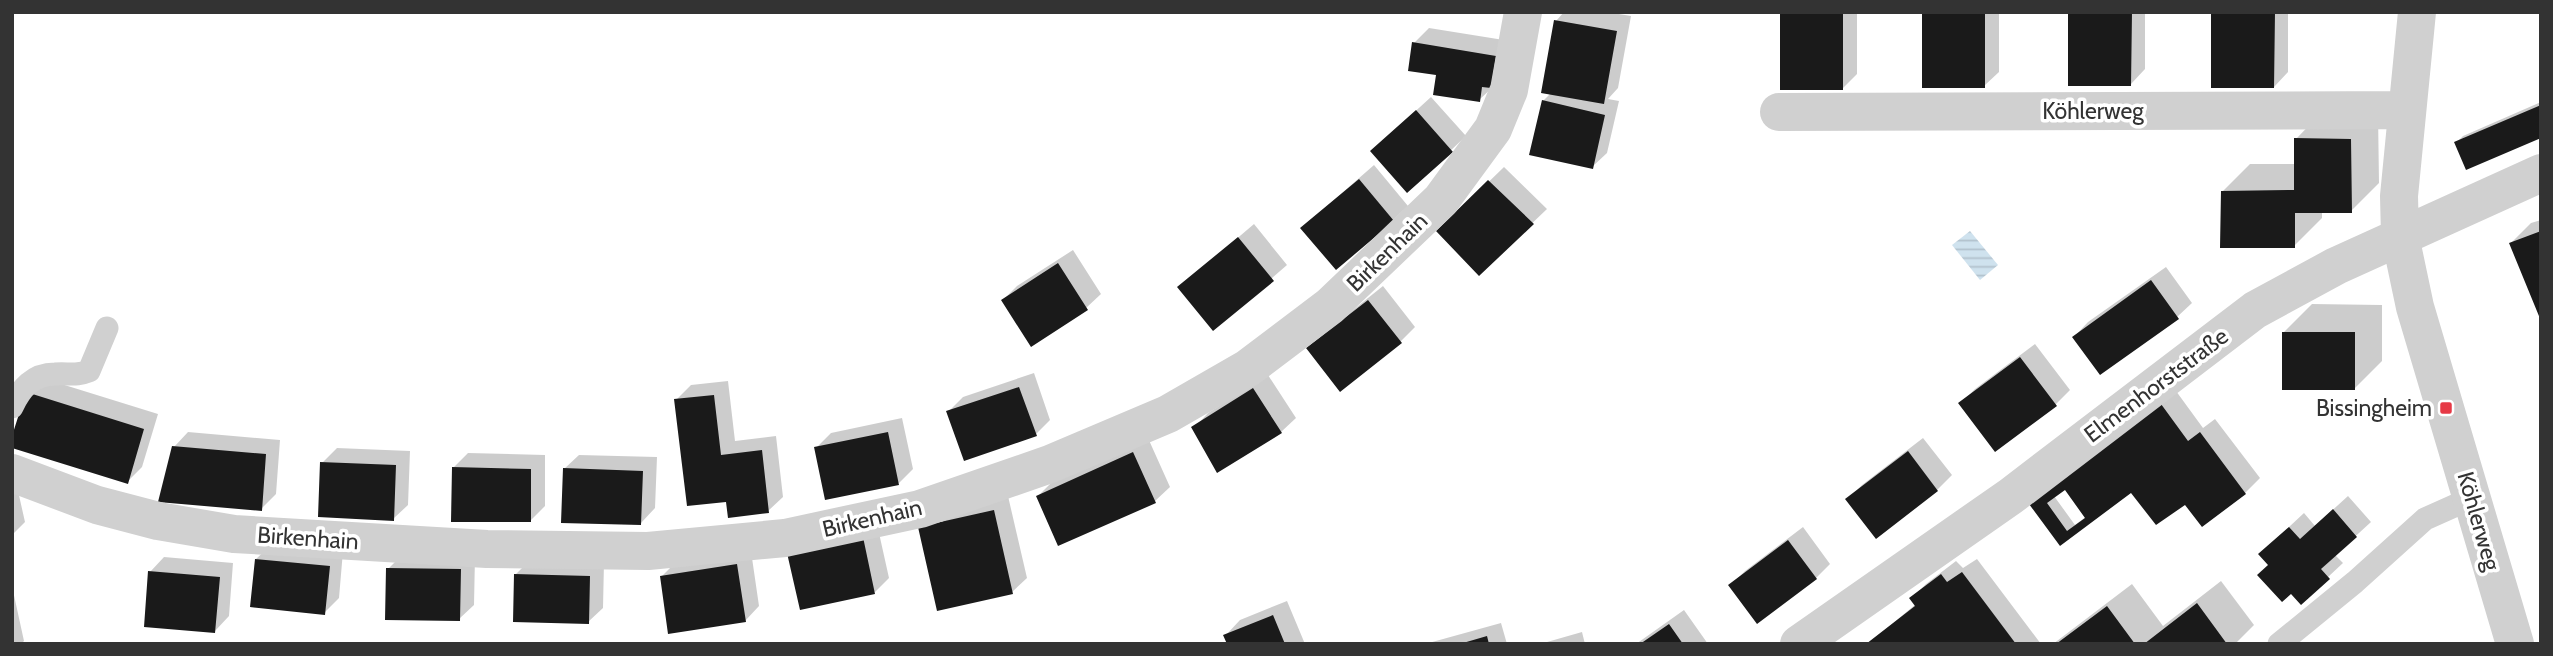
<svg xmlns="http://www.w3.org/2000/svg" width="2553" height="656" viewBox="0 0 2553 656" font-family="Cabin,sans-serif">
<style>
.water{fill:url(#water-rules)}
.shadow{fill:#0003;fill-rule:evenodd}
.building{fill:#1a1a1a;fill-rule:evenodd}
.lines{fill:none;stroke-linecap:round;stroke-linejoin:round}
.lane{stroke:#d0d0d0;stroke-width:23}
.street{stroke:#d0d0d0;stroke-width:38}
.poi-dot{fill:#e63946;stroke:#fff;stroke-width:2.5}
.labels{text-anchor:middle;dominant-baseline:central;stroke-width:7;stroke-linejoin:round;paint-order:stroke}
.street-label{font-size:23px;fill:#333;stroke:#fff}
.poi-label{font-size:23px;fill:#333;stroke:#fff;text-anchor:end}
</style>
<defs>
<pattern id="water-rules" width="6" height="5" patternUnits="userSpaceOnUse" patternTransform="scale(1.75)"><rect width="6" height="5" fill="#cfe2ee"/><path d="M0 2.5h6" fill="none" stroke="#b2c2cd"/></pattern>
</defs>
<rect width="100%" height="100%" fill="#fff"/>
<path class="water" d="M1970,231L1998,265L1980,280L1952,245Z"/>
<path class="shadow" d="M1564,12H1607L1631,16L1618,88L1608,99L1619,101L1607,153L1592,167L1543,101L1551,93L1556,21Z
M1782,12H1857V74L1842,89Z
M1924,12H1999V72L1984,86Z
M2070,12H2145V69L2131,84Z
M2213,12H2288V72L2274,87Z
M1429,28L1510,41L1494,86L1479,100L1438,73L1414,43Z
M1431,97L1466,136L1408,191L1387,137Z
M2541,102V136L2456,143L2463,136Z
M2323,111L2378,112L2379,183L2351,211H2322V218L2294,246L2222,192L2250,164H2296V139Z
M1374,165L1408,206L1393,220L1302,228Z
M1504,167L1547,209L1479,274L1438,231Z
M2541,220V316L2511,243L2531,223Z
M1254,224L1287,265L1213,329L1180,287Z
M1073,250L1101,294L1086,308L1003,300L1017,286Z
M2166,267L2192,303L2177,317L2074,337L2088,322Z
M1383,286L1415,327L1401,341L1340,389L1323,334Z
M2312,304L2382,305V361L2354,389L2284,332Z
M2035,344L2070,390L2055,405L1961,403L1975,389Z
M1034,373L1050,420L1036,434L948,412L963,397Z
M1268,375L1296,418L1281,432L1194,428L1208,413Z
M42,378L158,414L142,467L127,482L27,393Z
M728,381L735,441L776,436L783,497L768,511L728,500L676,400L691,385Z
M2176,391L2203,428L2215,419L2260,478L2245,493L2202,525L2185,502L2131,491L2060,544L2031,505ZM2065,488L2087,516L2075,525L2054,496Z
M902,418L913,469L899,483L816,448L831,433Z
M188,432L280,440L276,494L261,509L174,447Z
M1148,438L1170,487L1155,501L1059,544L1038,496L1052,482Z
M1923,438L1952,475L1937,490L1876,537L1848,499L1862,485Z
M337,448L410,451L408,505L393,519L322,463Z
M468,453L545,455V506L530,521L454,467Z
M579,455L657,457L655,508L641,523L564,469Z
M12,473H14L25,522L12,535Z
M1008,496L1027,578L1012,592L935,513Z
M2348,496L2371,522L2335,555L2343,563L2328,577L2270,565L2275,540L2304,513L2315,526Z
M877,524L889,578L875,592L804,539Z
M1803,527L1830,564L1816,578L1731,585L1745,571Z
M271,545L343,551L339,598L324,613L256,559Z
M751,551L759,606L745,621L661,577L676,562Z
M402,555L475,556L474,605L459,619L388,569Z
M164,557L233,563L229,616L215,631L150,572Z
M1977,559L2041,644H1868L1916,604L1912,598L1926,584L1956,561L1963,568Z
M530,560L604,562L603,608L588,622L515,575Z
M2221,581L2254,625L2235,644H2053L2132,584L2163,626Z
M12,586L24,641L21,644H12Z
M1287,601L1305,644H1229L1226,635L1240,620Z
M1684,610L1708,644H1636Z
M1501,623L1507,644H1425Z
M1582,632L1585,644H1546L1547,642Z"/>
<path class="building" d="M1780,12H1843V90H1780Z
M1922,12H1985V88H1922Z
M2068,12H2132L2131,86H2068Z
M2211,12H2275L2274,88H2211Z
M1554,20L1617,31L1604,104L1541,93Z
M1412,42L1496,56L1491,88L1482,87L1480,102L1433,95L1436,75L1408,71Z
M1542,100L1605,115L1593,169L1529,155Z
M2541,105V138L2466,170L2454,142Z
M1416,110L1453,152L1407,193L1370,151Z
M2294,138L2351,139L2352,213H2295V248H2220L2221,191L2294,190Z
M1359,179L1394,221L1336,270L1300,228Z
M1488,180L1534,224L1479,276L1436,231Z
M2541,231V321L2509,243Z
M1238,237L1274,281L1213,331L1177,287Z
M1058,263L1088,310L1031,347L1001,300Z
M2151,280L2179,319L2100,375L2072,337Z
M1368,300L1402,343L1340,392L1306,348Z
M2282,332H2355V390H2282Z
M2020,357L2057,406L1995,452L1958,403Z
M1019,387L1037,436L964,461L946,411Z
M1253,388L1282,433L1217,473L1191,427Z
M26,392L144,429L128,484L12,448V436Z
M714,395L721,455L762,450L769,513L728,518L726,502L687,506L674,399Z
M2161,404L2188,441L2200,432L2246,494L2202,527L2185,505L2156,525L2131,493L2060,546L2029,504ZM2065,490L2085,518L2067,531L2047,503Z
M888,432L899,485L825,500L814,447Z
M172,446L266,454L262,511L158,502Z
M1908,451L1938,491L1876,539L1845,499Z
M1133,452L1156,503L1058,546L1036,496Z
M320,462L396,465L394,521L318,517Z
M452,467L531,469V522H451Z
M563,468L643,471L641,525L561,523Z
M2333,509L2357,537L2321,569L2330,579L2301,605L2291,594L2282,602L2257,575L2268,565L2258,554L2289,527L2300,539Z
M994,510L1013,594L937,611L918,527Z
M863,537L875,594L800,610L787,553Z
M1788,540L1817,579L1757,624L1728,585Z
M255,559L330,566L325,615L250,607Z
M737,564L746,622L668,634L660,576Z
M386,568L461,569L460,621L385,620Z
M148,571L220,577L215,633L144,627Z
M1962,572L2016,644H1866L1915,606L1909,598L1941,574L1947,582Z
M514,574L590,576L589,624L513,622Z
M2197,603L2227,644H2144Z
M2107,606L2135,644H2056Z
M1273,615L1285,644H1227L1223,635Z
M1669,624L1683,644H1640Z
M1487,636L1489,644H1463V643Z"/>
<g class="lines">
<path class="lane" d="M12,407C21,388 33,374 55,374C69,373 77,376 89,371L107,328
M2279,644L2355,582L2425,519L2472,498"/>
<path class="street" d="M2417,12L2399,196L2400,236L2415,307L2515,644
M1779,112L2407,110
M12,473L97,505L158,521L234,534L487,549L648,551L785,538L920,509L1050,464L1168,414L1248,368L1330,306L1441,200L1493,129L1509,90L1523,12
M1799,644L2011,496L2255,310L2336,266L2541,173"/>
</g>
<rect class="poi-dot" x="2439" y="401" width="14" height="14" rx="3.5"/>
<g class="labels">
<g class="street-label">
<text x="2093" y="111">Köhlerweg</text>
<text transform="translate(1387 252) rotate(-44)">Birkenhain</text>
<text transform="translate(2156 385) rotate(-37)">Elmenhorststraße</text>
<text transform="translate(872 518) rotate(-13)">Birkenhain</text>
<text transform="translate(2479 521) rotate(74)">Köhlerweg</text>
<text transform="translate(308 538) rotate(4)">Birkenhain</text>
</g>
<g class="poi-label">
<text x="2432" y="408">Bissingheim</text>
</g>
</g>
<rect width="2553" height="656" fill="none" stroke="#333333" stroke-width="28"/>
</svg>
